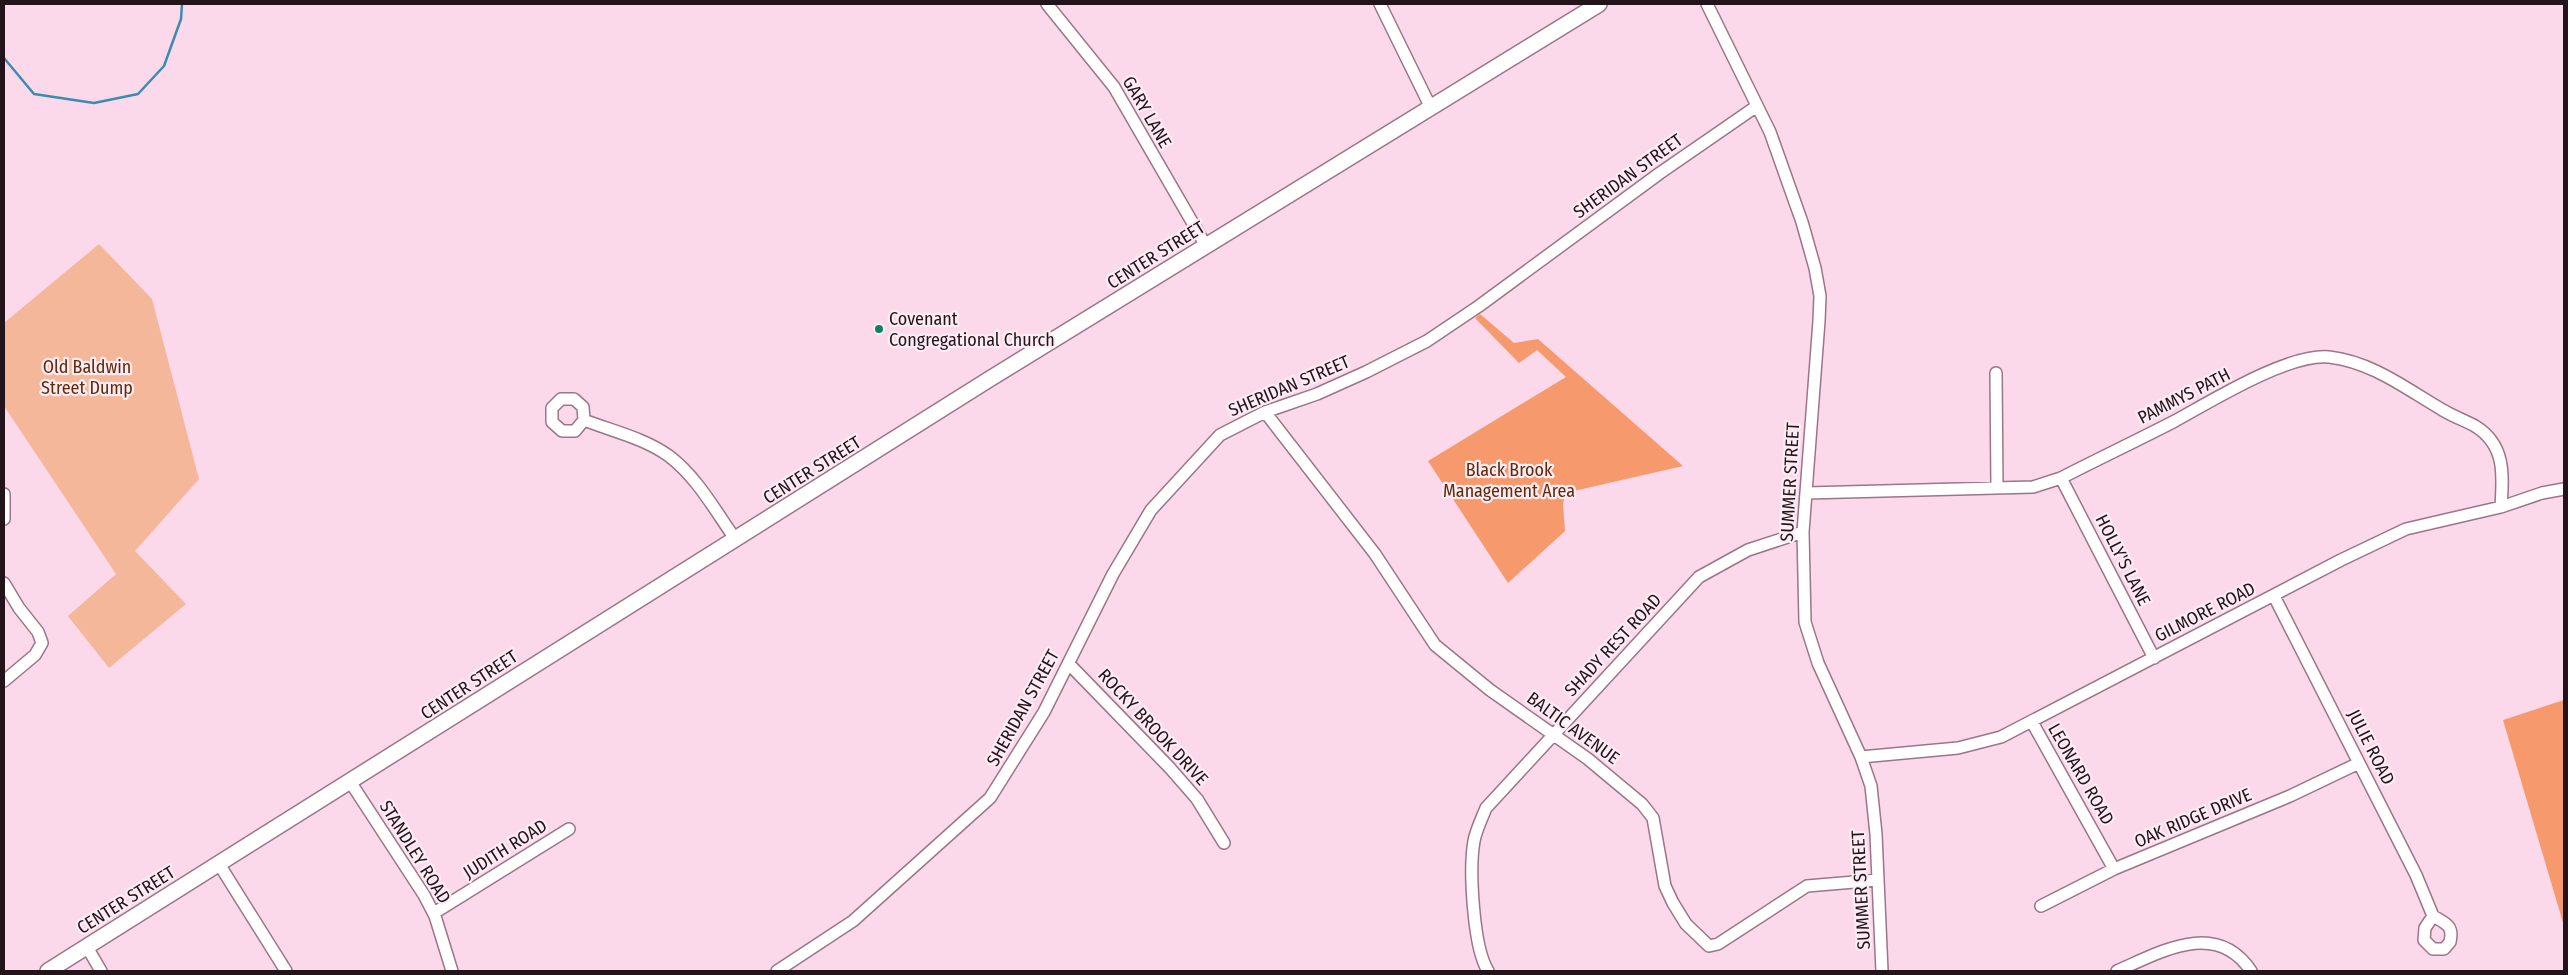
<svg xmlns="http://www.w3.org/2000/svg" width="2568" height="975" viewBox="0 0 2568 975" font-family="'Fira Sans Condensed',sans-serif">
<style>
.green{fill:#f4b79a}
.forest{fill:#f69a6d}
.lines{fill:none;stroke-linecap:round;stroke-linejoin:round}
.stream{stroke:#3a8daf;stroke-width:2.5}
.minor-casing{stroke:#9b7588;stroke-width:14}
.major-casing{stroke:#9b7588;stroke-width:18}
.minor{stroke:#fff;stroke-width:11}
.major{stroke:#fff;stroke-width:15}
.poi-dot{fill:#0c8160;stroke:#fdecf4;stroke-width:2}
.labels{text-anchor:middle;dominant-baseline:central;stroke-width:4.5;stroke-linejoin:round;paint-order:stroke}
.street-label{font-size:18px;fill:#23141c;stroke:#fdecf4}
.poi-label{font-size:18px;fill:#23141c;stroke:#fdecf4;text-anchor:start}
.park-label{font-size:18px;fill:#622a07;stroke:#fdecf4}
</style>
<rect width="100%" height="100%" fill="#fbd9ea"/>
<path class="green" d="M99,244L152,299L199,479L135,551L186,604L109,668L68,616L116,574L4,406V323Z"/>
<path class="forest" d="M1480,314L1514,343L1538,339L1683,466L1565,493L1563,505L1565,531L1508,583L1428,461L1566,377L1537,350L1519,363L1475,318Z
M2564,700V926L2503,720Z"/>
<g class="lines">
<path class="stream" d="M4,58L34,94L94,103L138,94L164,66L181,19L182,4"/>
<g class="minor-casing">
<path id="minor" d="M1047,4L1114,87L1206,246
M1380,4L1431,108
M1707,4L1770,132L1802,222L1815,268L1820,296L1819,321L1803,532L1805,622L1818,663L1861,757L1871,786L1876,834L1882,971
M1996,373L1997,488
M1265,412L1375,554L1435,645L1490,690L1588,759L1642,804L1653,818L1665,886L1673,903L1686,924L1709,946L1718,944L1807,886L1878,880
M584,420L583,407L574,399H561L552,408V422L562,431H575L584,420C612,431 644,438 669,456C697,477 716,512 736,540
M2061,478L2154,658
M1807,493L2033,487L2061,478C2098,459 2136,441 2173,422C2210,402 2288,353 2329,357C2372,362 2405,388 2441,409C2452,416 2464,420 2475,426C2506,445 2503,475 2501,507
M4,494V519
M4,583L19,608L38,632L42,643L35,655L4,681
M2274,596L2416,875L2433,916L2425,928L2424,940L2433,949H2444L2450,942C2454,925 2445,923 2433,916
M1069,664L1169,767L1197,799L1224,843
M2032,722L2114,869
M1861,757L1958,748L2001,737L2341,560L2406,529L2501,507L2542,493L2564,489
M351,783L424,895L435,916L452,971
M219,864L286,971
M2041,906L2114,869L2290,796L2359,763
M434,913L569,829
M87,947L101,971
M777,971L853,921L990,798L1044,712L1113,574L1151,510L1220,435L1265,412L1317,394L1366,372L1427,341L1479,306L1660,173L1757,106
M1488,971C1473,947 1469,869 1474,841C1476,830 1482,818 1486,808L1699,577L1748,550L1803,532
M2117,971C2161,952 2216,919 2251,971"/>
</g>
<g class="major-casing">
<path id="major" d="M48,971L988,380L1599,4"/>
</g>
<use href="#minor" class="minor"/>
<use href="#major" class="major"/>
</g>
<circle class="poi-dot" cx="879" cy="329" r="5"/>
<g class="labels">
<g class="street-label">
<text transform="translate(1147 112) rotate(60)">GARY LANE</text>
<text transform="translate(1628 176) rotate(-36)">SHERIDAN STREET</text>
<text transform="translate(1156 255) rotate(-32)">CENTER STREET</text>
<text transform="translate(1289 386) rotate(-23)">SHERIDAN STREET</text>
<text transform="translate(2184 396) rotate(-27)">PAMMYS PATH</text>
<text transform="translate(812 470) rotate(-32)">CENTER STREET</text>
<text transform="translate(1790 482) rotate(-87)">SUMMER STREET</text>
<text transform="translate(2123 560) rotate(63)">HOLLY'S LANE</text>
<text transform="translate(2205 612) rotate(-27)">GILMORE ROAD</text>
<text transform="translate(1613 645) rotate(-47)">SHADY REST ROAD</text>
<text transform="translate(469 685) rotate(-33)">CENTER STREET</text>
<text transform="translate(1023 708) rotate(-61)">SHERIDAN STREET</text>
<text transform="translate(1153 727) rotate(47)">ROCKY BROOK DRIVE</text>
<text transform="translate(1573 728) rotate(36)">BALTIC AVENUE</text>
<text transform="translate(2371 747) rotate(63)">JULIE ROAD</text>
<text transform="translate(2081 774) rotate(60)">LEONARD ROAD</text>
<text transform="translate(2193 818) rotate(-23)">OAK RIDGE DRIVE</text>
<text transform="translate(505 849) rotate(-32)">JUDITH ROAD</text>
<text transform="translate(415 852) rotate(58)">STANDLEY ROAD</text>
<text transform="translate(1861 890) rotate(-93)">SUMMER STREET</text>
<text transform="translate(126 900) rotate(-32)">CENTER STREET</text>
</g>
<g class="poi-label">
<text x="889" y="319">Covenant<tspan x="889" dy="21">Congregational Church</tspan></text>
</g>
<g class="park-label">
<text x="87" y="367">Old Baldwin<tspan x="87" dy="21">Street Dump</tspan></text>
<text x="1509" y="470">Black Brook<tspan x="1509" dy="21">Management Area</tspan></text>
</g>
</g>
<rect width="2568" height="975" fill="none" stroke="#23141c" stroke-width="10"/>
</svg>
